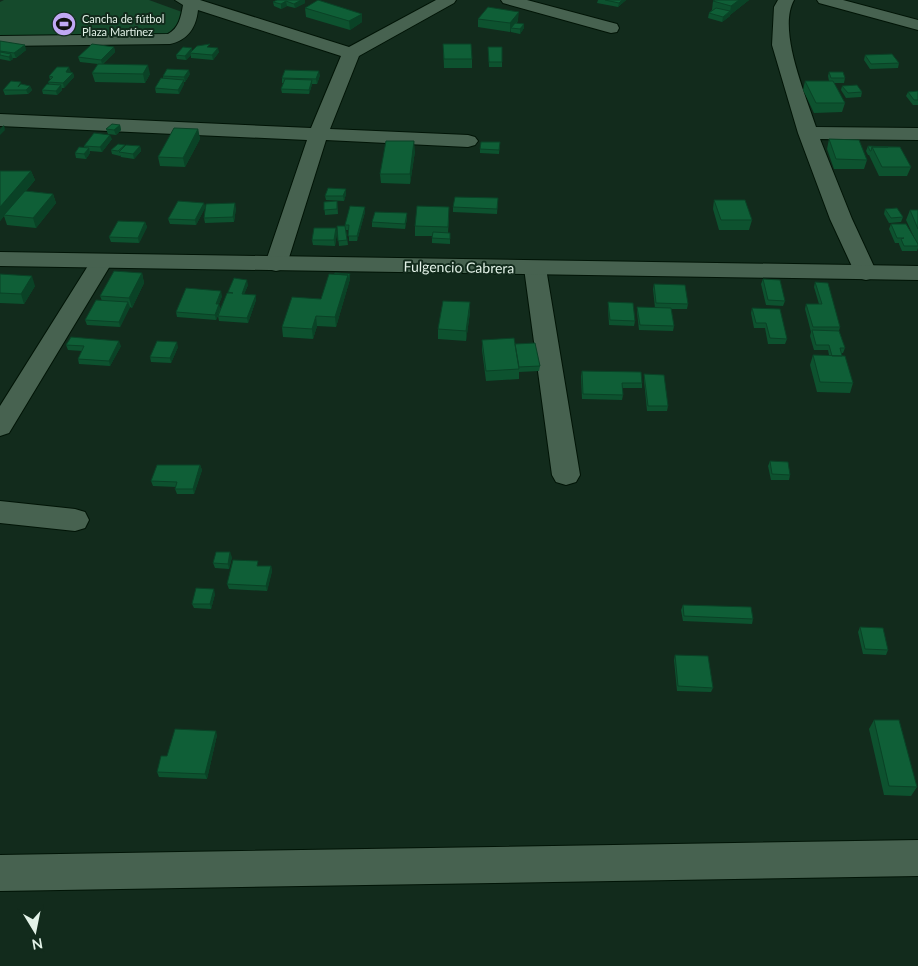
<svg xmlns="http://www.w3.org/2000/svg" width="918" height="966" viewBox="0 0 918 966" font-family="Lato,sans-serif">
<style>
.green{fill:#154a2c}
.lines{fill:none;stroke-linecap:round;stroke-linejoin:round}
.minor-casing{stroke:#001406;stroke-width:2}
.secondary-casing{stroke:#001406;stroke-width:2}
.minor{fill:#476250;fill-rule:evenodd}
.secondary{fill:#476250;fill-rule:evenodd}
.wall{fill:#0d522f}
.shaded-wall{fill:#0a4226}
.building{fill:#0f5f37;stroke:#0a4226}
.labels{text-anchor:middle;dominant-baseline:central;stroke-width:4;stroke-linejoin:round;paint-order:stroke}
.far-poi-label{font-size:11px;fill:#e3f2e8;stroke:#122b1c;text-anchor:start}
.street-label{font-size:14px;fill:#e3f2e8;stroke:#122b1c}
</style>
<rect width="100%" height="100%" fill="#122b1c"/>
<path class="green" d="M4,0H149L182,12L180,23L167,35L86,38L0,35V2Z"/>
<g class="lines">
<g class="minor-casing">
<path id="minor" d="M175,0H200L349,47L436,0H456L454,3L359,56L330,129L468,135L475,137L478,141L475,145L468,147L326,140L287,264L284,269L276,271L268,269L265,264L307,140L0,126V114L311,128L341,56L198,10C196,28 188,40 170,44L0,46V36L168,34C179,28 181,17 183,5Z
M501,0H527L617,24L619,28L617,32L611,33L503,3Z
M778,0H794C777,30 806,96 816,127L918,128V140L820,139L852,219L877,273L874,278L866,280L858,278L855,273L830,219L798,133L772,45L774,7Z
M817,0H843L918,20V30L819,3Z
M102,254L110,256L113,261L9,433L0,436V406L91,261L94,256Z
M535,261L543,263L546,268L580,475L576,482L566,485L556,482L552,475L524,268L527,263Z
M0,501L75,509L85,512L89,520L85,528L75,531L0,523Z
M918,840V876L0,891V855Z"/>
</g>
<g class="secondary-casing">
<path id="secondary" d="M0,252L918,266V280L0,266Z"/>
</g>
<use href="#minor" class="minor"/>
<use href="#secondary" class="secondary"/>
</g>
<path class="wall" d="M277,0H305V3L295,8L287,6L281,9L274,6L273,2Z
M598,0H626L618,7L597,3Z
M715,0H749L730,15V16L722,22L708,18L709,13L712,10L713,1Z
M305,8L362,14V22L350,30L306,17Z
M478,19L518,20L517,23L524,24V28L520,34L511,32V30L510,32L478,27Z
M0,41L26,50L16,58H12L13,59L10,61L0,59Z
M443,44L472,59V68H444Z
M114,47L115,52L103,64L150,74L145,83L95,82L92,73L98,64L80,62L78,57Z
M210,47L219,52L213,60L191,58V55L186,60L177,59L176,55Z
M488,47H502V67H489Z
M865,55L899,63L898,68L870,69L864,60Z
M71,72L73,73L74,77L64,88H62V90L57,95L43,94L42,90L49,84L48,82L50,80L49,76Z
M829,72L845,78L844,83H834L845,103L842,112L814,113L803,90L805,81H829L828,76Z
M190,74L185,82H184V84L179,94L156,93L155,88L163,79V76Z
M320,75L317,84H312L309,94L282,93L281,89L284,83H282V78Z
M22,84L30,86L32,90L28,94L5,95L3,90Z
M842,86L862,92L861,97L846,98L841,90Z
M918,91V105H913L906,96L908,92Z
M120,125L121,130L116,135L108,134L106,129Z
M198,129L200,139L185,167L160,166L158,157Z
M112,139L102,152L90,151V153L86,159L76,158L75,153L84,147V146Z
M829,139L867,160L864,169H834L827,149Z
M500,142L499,154L480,153V149Z
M125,145L140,146L141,151L134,159L121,157L120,155V156L112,154L111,150Z
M868,146L900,147L911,167L907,176H879L869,155H868L866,151Z
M415,151L410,184L381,183L380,174Z
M0,171H31L35,180L26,191L53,194L56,203L36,228L7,225L4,216L0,221Z
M346,194L344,201L326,200L325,196Z
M498,198L497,214L453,212V207Z
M714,200L752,220L749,230H719L713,209Z
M337,201L338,214L325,215L324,202Z
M204,203L205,208L196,225L170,224L168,219Z
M236,208L234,222L205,223L204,218Z
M885,209L903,217L901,222L889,223L884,214Z
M910,210H918V248L917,251H902L899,244V243H895L889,229L891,224L914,237L906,220Z
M365,212L357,241H349V230H346L348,245L339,246L337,226H345V225Z
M449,217L448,233L450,238V244L432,243V236H415V226Z
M407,218L405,229L372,227V222Z
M145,222L147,227L139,243L111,242L109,237Z
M336,228L337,233L335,246L313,245L312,240Z
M142,273L144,283L132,308L130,307L120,327L87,325L85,320L102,301L100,296Z
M0,274L35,286L24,304L0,303Z
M350,279L336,327L317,326L313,339L283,337L282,327Z
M763,279L785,301L783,306L766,305L761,284Z
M815,282L840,327L839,331L845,348L843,353H841L853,383L850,393L817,392L810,365L813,355H829L828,350H814L810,336L811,332L805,309L806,304H819L814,287Z
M654,284L688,304L687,309H671L674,326L673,331L639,330L637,312V307L655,308L653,289Z
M248,285L244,294L256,295V300L248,323L219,321L218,316L216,320L177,317L176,312L222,296L219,304L220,309L228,293V292Z
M608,302L635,321L634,326L609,325L608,308Z
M752,308L787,339L785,344H768L765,328H754L751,313Z
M470,312L466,341L438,339V329Z
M482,340L515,344L540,366L539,371L519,372V379L486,381L482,350Z
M66,345L121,346L110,366L79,364L78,359L82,351L68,350Z
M178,347L171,363L151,362L150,357Z
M582,371L642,383V388H623V395L622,400L582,399L581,376Z
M644,374L668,406L667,411H647L644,380Z
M770,461L790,475L789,480H771L768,466Z
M200,465L202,470L194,494H177L175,489L176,487L153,486L151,481Z
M232,557L229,569L215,568L213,563Z
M259,566H271L272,571L267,591L229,589L227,584Z
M215,594L211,609L194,608L192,604Z
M683,605L753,619L752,624L683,621L681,610Z
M860,627L888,650L886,655L863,654L858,632Z
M675,655L713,688L711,692L677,691L674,660Z
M874,720L917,787L911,796L884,795L869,729Z
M217,735L207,779L159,777L157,772L167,756Z"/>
<path class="shaded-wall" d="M301,0H305V3L295,8L294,4Z
M622,0H626L618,7L619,3Z
M739,0H749L730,15V16L722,22L723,17L730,12L731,6Z
M286,1L287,6L281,9V4Z
M519,12L518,20L513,28H511V30L510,32V23Z
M362,14V22L350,30L349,21Z
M524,24V28L520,34V29Z
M25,45L26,50L16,58L14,53Z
M114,47L115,52L102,64L101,60Z
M192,48V53H190L191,55L186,60L185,56Z
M218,48L219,52L213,60L212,55Z
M11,54L13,59L10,61L9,57Z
M148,65L150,74L145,83L143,74Z
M69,67L71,72L67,77L66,72Z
M189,70L190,74L185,82L184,77Z
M319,71L320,75L317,84L316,79Z
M73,73L74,77L64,88L63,83Z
M184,80V84L179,94L178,90Z
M312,80V85L309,94V90Z
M61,85L62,90L57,95L56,91Z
M30,86L32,90L28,94L26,90Z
M4,125L5,130L0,135V129Z
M120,125L121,130L116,135L114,130Z
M198,129L200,139L185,167L183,158Z
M110,135L112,139L102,152L100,147Z
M414,141L415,151L410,184V174Z
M140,146L141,151L134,159L133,154Z
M89,148L90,153L86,159L84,154Z
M31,171L35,180L5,215H4V216L0,221V207Z
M346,189V194L344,201L343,196Z
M53,194L56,203L36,228L33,218Z
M204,203L205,208L196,225L195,220Z
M235,203L236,208L234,222L233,217Z
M365,207V212L357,241V236Z
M407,213V218L405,229V224Z
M145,222L147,227L139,243L138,238Z
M336,228L337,233L335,246L334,240Z
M142,273L144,283L132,308L129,298Z
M350,274V279L336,327L335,317L348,275Z
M32,276L35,286L24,304L21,294Z
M247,280L248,285L242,299V294Z
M221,291L222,296L217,309L216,304Z
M256,295V300L248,323L247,318Z
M128,302L130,307L120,327L119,322Z
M470,302V312L466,341V331Z
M219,304L220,309L216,320L215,315Z
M316,316L317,326L313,339L312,329Z
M119,341L121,346L110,366L109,361Z
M177,342L178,347L171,363L170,358Z
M200,465L202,470L194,494L193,489Z
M230,552L232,557L229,569L228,564Z
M271,566L272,571L267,591L266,586Z
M214,589L215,594L211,609L210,604Z
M216,731L217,735L207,779L205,774Z"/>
<path class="building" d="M277,0H301L294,4L286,1L281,4L273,2Z
M318,0L362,14L349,21L305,8Z
M605,0H622L619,3Z
M715,0H739L731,6L713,1Z
M488,7L519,12L510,23L478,19Z
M716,8L730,11L723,17L709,13Z
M515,23L524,24L520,29L511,28Z
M0,41L25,45L14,53L0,51Z
M92,44L114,47L101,60L78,57Z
M210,44L207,47L218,48L212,55L190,53L197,46Z
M443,44H471L472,59H444Z
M183,47L192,48L185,56L176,55Z
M488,47H502V62H489Z
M0,52L11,54L9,57L0,55Z
M892,54L899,63L871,64L865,55Z
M98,64L148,65L143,74L92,73Z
M57,67H69L66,72L73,73L63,83L48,82L53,77L49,76Z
M167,69L189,70L184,77L163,76Z
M285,70L319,71L316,79L282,78Z
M829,72H843L845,78H831Z
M161,78L184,80L178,90L155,88Z
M285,79L312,80L309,90L281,89Z
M11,81L21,82L18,87L21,84L30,86L26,90H3Z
M805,81H833L845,103H816Z
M47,84L61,85L56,91L42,90Z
M857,85L862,92L848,93L842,86Z
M918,91V100H914L908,92Z
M112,124L120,125L114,130L106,129Z
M174,128L198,129L183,158L158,157Z
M94,133L110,135L100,147L84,146Z
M829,139L859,140L867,160L836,159Z
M386,141H414L410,174H380Z
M481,142H500L499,150L480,149Z
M118,144L125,145L118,151L111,150Z
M126,145L140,146L133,154L119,152Z
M868,146L888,147H872L871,151H870Z
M79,147L89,148L84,154L75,153Z
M872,147H900L911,167H882Z
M0,171H31L0,207Z
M328,188L346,189L343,196H325Z
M25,191L53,194L33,218L4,215Z
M455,197L498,198L497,209L453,207Z
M714,200H745L752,220H721Z
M178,201L204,203L195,220L168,219Z
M337,201V209L324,210V202Z
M235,203L233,217L204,218L206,204Z
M350,206L365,207L357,236H348L349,225H345Z
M417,206L449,207L448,227L415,226Z
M897,208L903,217L891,218L885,209Z
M910,210H918V229Z
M375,212L407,213L405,224L372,222Z
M118,221L145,222L138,238L109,237Z
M891,224H906L918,244V246H904L901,239L904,238H897Z
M337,226H345L347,240L338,241Z
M314,228H336L334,240H312Z
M433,232L450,233V239L432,238Z
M114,271L142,273L129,298L100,296Z
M335,273L350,274L348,280V275L334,274Z
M0,274L32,276L21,294L0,293Z
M329,274L348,275L335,317L316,316L312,329L282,327L292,297L321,299Z
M234,278L247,280L242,294L256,295L247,318L218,316L227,293H233L228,292Z
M763,279L780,280L785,301L768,300Z
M815,282L828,283L840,327H813L806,304H822Z
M654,284L685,285L688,304L656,303Z
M186,288L221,291L216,304H219L215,315L176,312Z
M96,300L128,302L119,322L85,320Z
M443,301L470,302L466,331L438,329Z
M608,302L633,303L635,321L610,320Z
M637,307L671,308L674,326L640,325Z
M752,308L780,309L787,339L770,338L766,323H756Z
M812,330L839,331L845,348H840L842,356H832L829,345H816Z
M71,337L119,341L109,361L78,359L84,346L66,345Z
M514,338L519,369L486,371L482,340Z
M157,341L177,342L170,358L150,357Z
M535,343L540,366L519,367L515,344Z
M813,355L845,356L853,383L820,382Z
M582,371L641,372L642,383H622L623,395L583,394Z
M644,374L664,375L668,406H648Z
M770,461L788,462L790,475L772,474Z
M157,465H200L193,489H175L177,482L151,481Z
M216,552H230L228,564L213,563Z
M233,560L258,561L257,566H271L266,586L227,584Z
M196,588L214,589L210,604H192Z
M683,605L751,607L753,619L684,616Z
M860,627L883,628L888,650L865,649Z
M675,655L708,656L713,688L678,686Z
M874,720H899L917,787L889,786Z
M175,729L216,731L205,774L157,772L161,756H167Z"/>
<defs>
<g id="stadium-disc" transform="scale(1.25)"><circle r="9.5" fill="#c0a8f3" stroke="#122b1c"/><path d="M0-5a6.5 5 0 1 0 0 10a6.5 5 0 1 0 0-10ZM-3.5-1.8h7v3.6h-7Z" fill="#111"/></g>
</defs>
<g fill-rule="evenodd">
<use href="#stadium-disc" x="64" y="24"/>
</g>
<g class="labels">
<g class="far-poi-label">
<text x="82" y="18">Cancha de fútbol<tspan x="82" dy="13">Plaza Martínez</tspan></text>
</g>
<g class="street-label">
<text transform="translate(459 267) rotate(1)">Fulgencio Cabrera</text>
</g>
</g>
<g transform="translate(35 931) rotate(170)" stroke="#122b1c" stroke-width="4" paint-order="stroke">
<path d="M0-4L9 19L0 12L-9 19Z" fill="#e3f2e8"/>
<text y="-8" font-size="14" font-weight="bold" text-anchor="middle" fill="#e3f2e8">N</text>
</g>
</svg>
